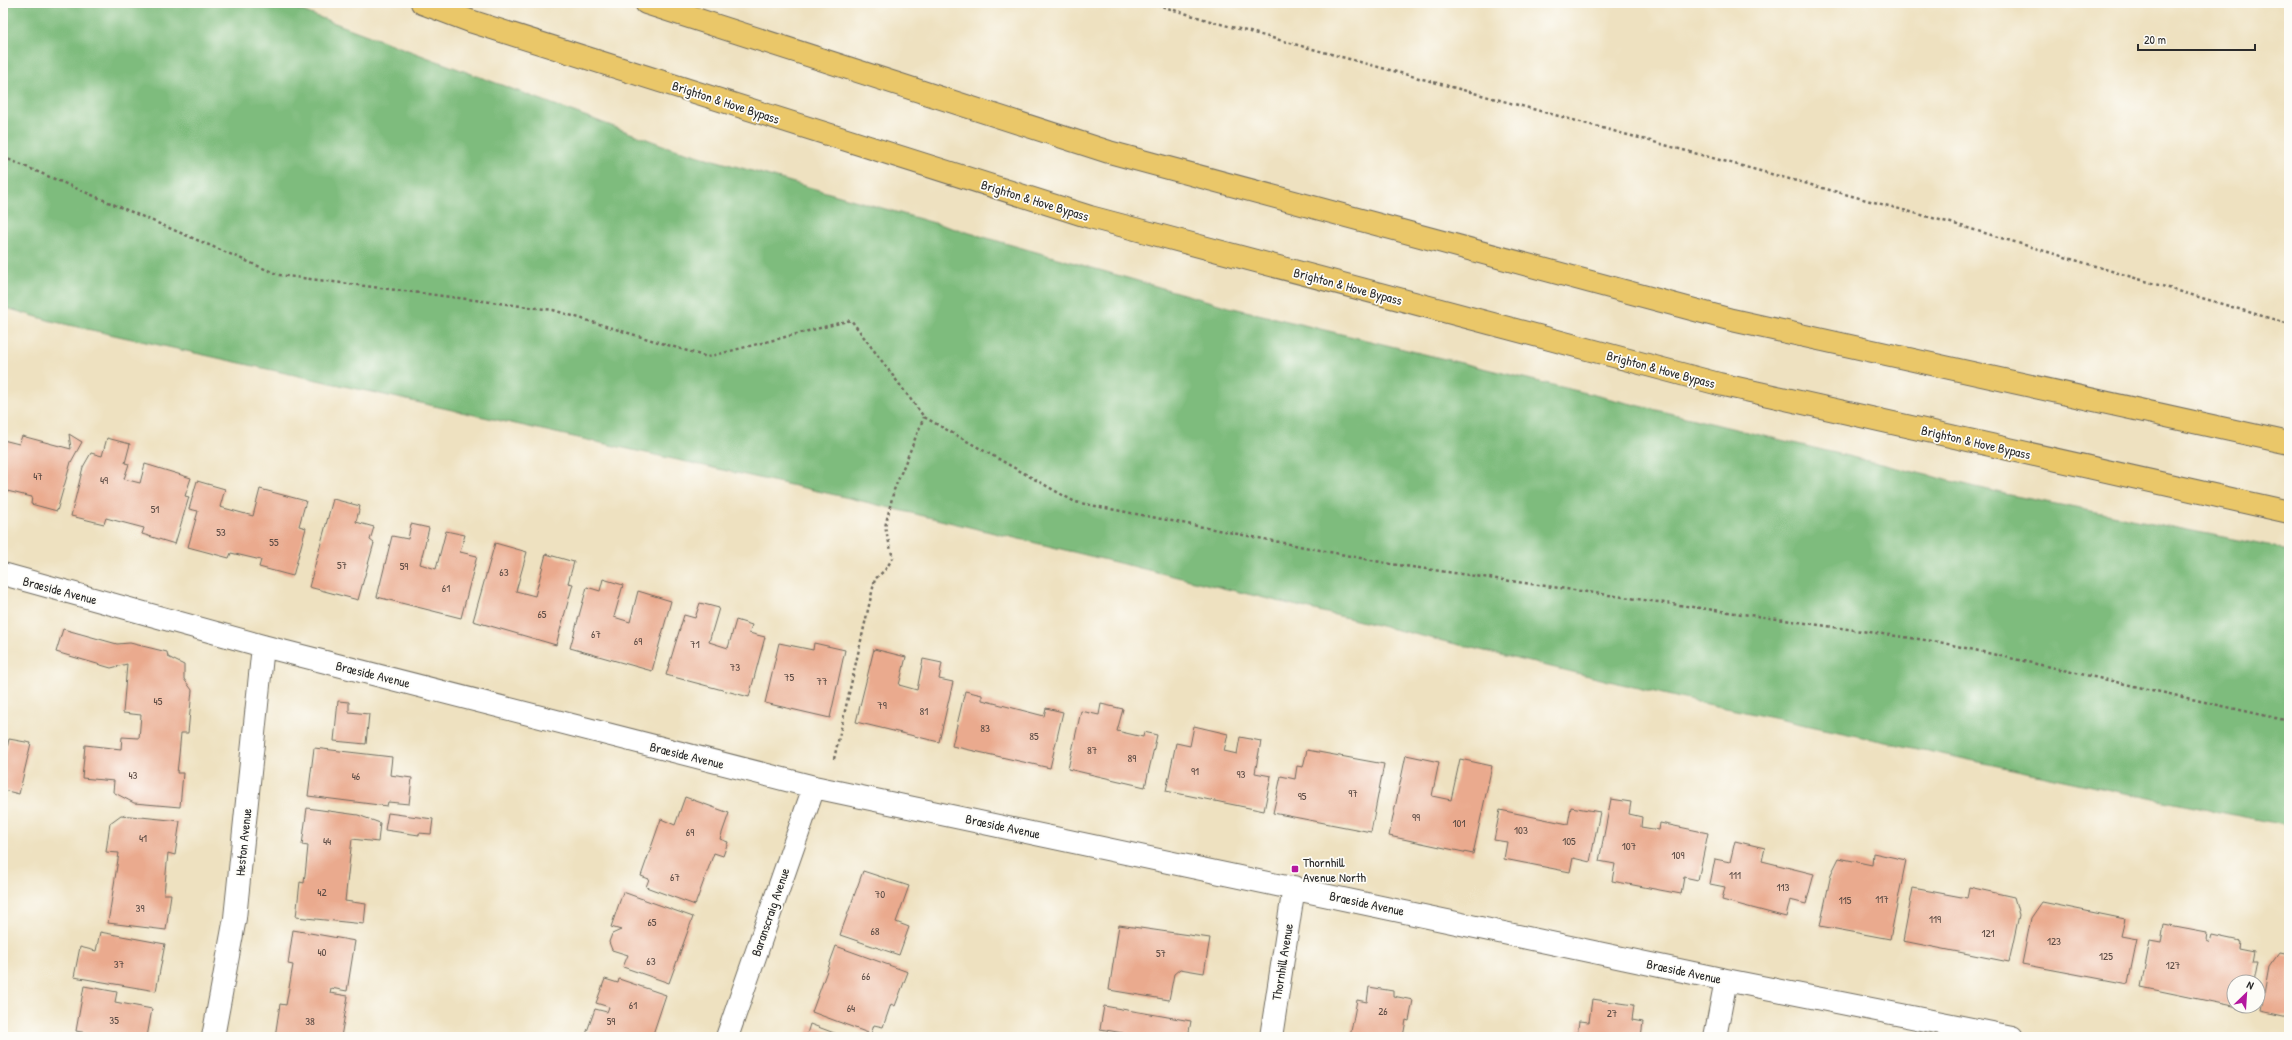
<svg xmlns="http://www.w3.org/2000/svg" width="2292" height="1040" viewBox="0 0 2292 1040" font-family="'Patrick Hand',sans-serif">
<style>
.forest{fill:#7ebc7d;stroke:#547454}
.building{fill:#eaaa8e}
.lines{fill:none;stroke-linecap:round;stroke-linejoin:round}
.minor-casing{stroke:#6f6b5f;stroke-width:24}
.trunk-casing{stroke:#6f6b5f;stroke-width:24}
.path{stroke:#6f6b5f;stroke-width:2.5;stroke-dasharray:3 3;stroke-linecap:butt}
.minor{stroke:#fff;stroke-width:22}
.trunk{stroke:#eac769;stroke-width:22}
.poi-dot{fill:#b5179e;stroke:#fdfcf7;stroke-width:1.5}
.labels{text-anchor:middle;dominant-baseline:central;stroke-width:3.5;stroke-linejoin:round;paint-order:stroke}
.number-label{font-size:11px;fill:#5b4b44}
.street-label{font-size:13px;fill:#2b2b2b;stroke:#fdfcf7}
.poi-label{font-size:13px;fill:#2b2b2b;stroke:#fdfcf7;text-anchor:start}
</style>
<rect width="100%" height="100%" fill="#fdfcf7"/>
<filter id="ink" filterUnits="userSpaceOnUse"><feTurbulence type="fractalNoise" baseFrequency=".025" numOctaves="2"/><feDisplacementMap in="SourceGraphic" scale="8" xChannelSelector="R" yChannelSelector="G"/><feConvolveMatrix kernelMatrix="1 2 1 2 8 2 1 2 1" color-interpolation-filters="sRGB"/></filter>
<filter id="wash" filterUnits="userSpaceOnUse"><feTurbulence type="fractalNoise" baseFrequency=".012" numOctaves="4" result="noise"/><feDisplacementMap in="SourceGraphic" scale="16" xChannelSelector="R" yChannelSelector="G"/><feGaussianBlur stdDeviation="0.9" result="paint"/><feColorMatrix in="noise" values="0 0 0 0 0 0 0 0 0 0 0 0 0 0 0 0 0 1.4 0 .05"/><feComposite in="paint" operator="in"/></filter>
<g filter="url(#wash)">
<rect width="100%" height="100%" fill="#eee1c0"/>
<path class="forest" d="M3,3H281L668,147L1229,307L2005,494L2289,550V826L2115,791L1684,699L849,498L51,321L3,307Z"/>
<g id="blocks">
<path class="building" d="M69,434L82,442L71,462L57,511L31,504L32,497L3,490V440L19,444L22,436L71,449Z
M107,438L130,444L125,463L129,464L124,479L140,483L145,464L191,478L185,496L189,497L175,544L142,534L144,528L121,522L106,518L104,524L71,516L83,467L91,453L102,456Z
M197,481L225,489L220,507L253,516L260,489L306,501L299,526L306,528L293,576L259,567L261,560L231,553L229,558L188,547L198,511L189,509Z
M333,499L360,506L356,522L374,527L370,540L374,543L358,600L309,587Z
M411,524L429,528L420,564L436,569L446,531L465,535L460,552L477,556L461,618L377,597L392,536L408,539Z
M495,543L527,552L516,591L535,596L546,554L574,562L568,583L573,584L556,645L473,621Z
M603,579L623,585L614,617L630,622L638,591L671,601L652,671L570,648L587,587L600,591Z
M700,603L719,608L709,642L728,648L736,620L752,625L749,633L765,637L749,697L666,675L684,615L695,618Z
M63,629L117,644L130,643L167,652L168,657L184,665V679L192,690L188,733H181L179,755L177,773H183L180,807L134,803L113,792L114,781L82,778L85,745L121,749L122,737L139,738L141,715L123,713L127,664L111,668L56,652Z
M779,643L813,650L814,643L845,650L830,718L765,703Z
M874,649L906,657L899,685L917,690L923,659L942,663L939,679L953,682L939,742L856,722Z
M965,691L982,695V700L1044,716L1046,708L1063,712L1050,768L952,746Z
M338,701L349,702V712L369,714L366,744L334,741Z
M1101,704L1123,709L1117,731L1143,737L1144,732L1157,735L1145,787L1068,769L1081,711L1099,715Z
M1194,726L1228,734L1224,751L1237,754L1240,737L1261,741L1255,773L1271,776L1264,811L1166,791L1176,743L1190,746Z
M9,739L31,743L19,794L3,790V766Z
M314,748L392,757L390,775L412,778L409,804L388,802L387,806L308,796Z
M1307,750L1384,764L1371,832L1273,813L1281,776L1295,779L1297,766L1303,767Z
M1406,755L1439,762L1432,796L1451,800L1460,759L1492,766L1473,854L1389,836Z
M685,797L729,813L720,839L728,842L723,856L714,853L695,905L646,887L649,879L641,876L661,819L675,825Z
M1611,799L1631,802L1629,814L1642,817L1641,827L1659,830L1660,823L1708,833L1698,880L1684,877L1681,894L1612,881L1615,864L1599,861Z
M1571,807L1600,812L1590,862L1573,858L1570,872L1504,859L1507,842L1494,840L1500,810L1568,824Z
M307,808L358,815L380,823L378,842L352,839L345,901L366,904L364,924L296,917L300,882L304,883L306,866L308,846L302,845Z
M388,813L433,819L431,834L419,833V835L385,830Z
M121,815L180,821L175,855L168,853L164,894H171L166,930L108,923L119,853L106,852L110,823Z
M1735,841L1765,848L1762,861L1814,874L1806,904L1790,900L1786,917L1722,900L1725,887L1710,884L1715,859L1730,862Z
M1873,853L1906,860L1890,939L1820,926L1831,874L1839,858L1872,865Z
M863,871L909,886L896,922L909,927L899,955L840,935Z
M1969,887L2014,897L2019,915L2009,962L1903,941L1913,888L1967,898Z
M623,892L693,917L669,983L623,967L628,955L612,950L609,942L612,934L621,930L611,927Z
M2042,902L2125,919L2121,936L2137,939L2128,984L2022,964L2031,918Z
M1119,925L1210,938L1204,973L1180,969L1174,974L1169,1000L1109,990Z
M2164,925L2207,933L2206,940L2210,942L2212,935L2240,941L2239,948L2254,951L2252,962H2257L2253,982H2234V1006H2248L2247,1009L2141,987L2150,941L2161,943Z
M293,930L355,941L347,991L331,988L330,993L348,996L341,1037H275L280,1004L286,1005L293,965L288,964Z
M100,932L165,944L156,991L74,977L80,947L96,951Z
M836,946L908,972L895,1006L891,1004L883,1027L874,1025L871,1034L812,1012Z
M2279,953L2289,955V1017L2261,1011L2269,967Z
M605,979L618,983L619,979L666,995L652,1037H585L595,1009L607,1012L609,1007L596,1003Z
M84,986L117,992L115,1002L152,1009L147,1037H86L87,1033L76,1031Z
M1369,987L1393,991V996L1413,1000L1409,1021L1406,1020L1403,1037H1350L1357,1000L1367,1002Z
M1592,999L1634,1005L1632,1020L1643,1022L1641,1037H1577L1579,1021L1589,1022Z
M1104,1006L1191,1021L1188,1037H1122L1123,1033L1100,1029Z
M810,1024L845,1037H806Z"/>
</g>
</g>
<g filter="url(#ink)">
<use href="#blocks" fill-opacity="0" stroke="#6f6b5f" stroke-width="1"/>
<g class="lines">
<g class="minor-casing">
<path id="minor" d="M3,574L263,646L814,787L1726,980L2012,1037
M213,1037L235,918L263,646
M727,1037L814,787
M1271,1037L1294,887
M1715,1037L1726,980"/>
</g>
<g class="trunk-casing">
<path id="trunk" d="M422,3L470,21L1090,217L1719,384L2289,512
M646,3L1109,152L1732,320L2289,443"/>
</g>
<path class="path" d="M1151,3L1217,23L1951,223L2289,324
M3,157L279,275L553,310L707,357L851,320L924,417L1075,502L1391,564L1939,642L2289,721
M834,759L875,579L885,570L893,558L885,527L894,490L924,417"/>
<use href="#minor" class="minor"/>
<use href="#trunk" class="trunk"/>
</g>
</g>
<rect class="poi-dot" x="1291" y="865" width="8" height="8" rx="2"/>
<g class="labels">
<g class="number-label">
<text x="38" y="476">47</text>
<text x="104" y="480">49</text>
<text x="155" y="509">51</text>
<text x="221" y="532">53</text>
<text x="274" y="542">55</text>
<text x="342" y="565">57</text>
<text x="404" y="566">59</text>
<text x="504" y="572">63</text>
<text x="446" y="588">61</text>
<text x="542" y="614">65</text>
<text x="596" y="634">67</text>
<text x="638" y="641">69</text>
<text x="695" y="644">71</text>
<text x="735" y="667">73</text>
<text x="789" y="677">75</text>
<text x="822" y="681">77</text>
<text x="158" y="701">45</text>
<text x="882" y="705">79</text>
<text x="924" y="711">81</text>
<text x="985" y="728">83</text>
<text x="1034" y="736">85</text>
<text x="1092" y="750">87</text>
<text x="1132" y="758">89</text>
<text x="1195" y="771">91</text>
<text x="1241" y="774">93</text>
<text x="133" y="775">43</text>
<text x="356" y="776">46</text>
<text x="1353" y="793">97</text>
<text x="1302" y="796">95</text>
<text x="1416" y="817">99</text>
<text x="1459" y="823">101</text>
<text x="1521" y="830">103</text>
<text x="690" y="832">69</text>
<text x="143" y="838">41</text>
<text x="327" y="841">44</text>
<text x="1569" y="841">105</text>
<text x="1629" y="846">107</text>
<text x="1678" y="855">109</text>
<text x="1735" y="875">111</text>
<text x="675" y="877">67</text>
<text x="1783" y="887">113</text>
<text x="322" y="892">42</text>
<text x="880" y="894">70</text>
<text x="1882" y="899">117</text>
<text x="1845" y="900">115</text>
<text x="140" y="908">39</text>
<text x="1935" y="919">119</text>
<text x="652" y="922">65</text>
<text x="875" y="931">68</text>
<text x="1988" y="933">121</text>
<text x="2054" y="941">123</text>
<text x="322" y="952">40</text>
<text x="1161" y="953">57</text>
<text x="2106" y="956">125</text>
<text x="651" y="961">63</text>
<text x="119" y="964">37</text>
<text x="2173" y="965">127</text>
<text x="866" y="976">66</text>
<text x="633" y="1005">61</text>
<text x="851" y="1008">64</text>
<text x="1383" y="1011">26</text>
<text x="1612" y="1013">27</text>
<text x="114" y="1020">35</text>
<text x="310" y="1021">38</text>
<text x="611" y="1021">59</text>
</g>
<g class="street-label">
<text transform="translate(726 102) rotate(18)">Brighton &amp; Hove Bypass</text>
<text transform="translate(1035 200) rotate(17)">Brighton &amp; Hove Bypass</text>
<text transform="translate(1348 286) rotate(15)">Brighton &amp; Hove Bypass</text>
<text transform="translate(1661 369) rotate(15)">Brighton &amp; Hove Bypass</text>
<text transform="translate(1976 442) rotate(13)">Brighton &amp; Hove Bypass</text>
<text transform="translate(60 590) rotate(15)">Braeside Avenue</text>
<text transform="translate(373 674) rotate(14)">Braeside Avenue</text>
<text transform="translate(687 755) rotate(14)">Braeside Avenue</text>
<text transform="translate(1003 826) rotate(12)">Braeside Avenue</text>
<text transform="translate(243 842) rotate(-84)">Heston Avenue</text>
<text transform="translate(1367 903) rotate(12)">Braeside Avenue</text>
<text transform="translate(770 912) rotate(-71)">Baranscraig Avenue</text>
<text transform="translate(1282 962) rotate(-81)">Thornhill Avenue</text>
<text transform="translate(1684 971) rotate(12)">Braeside Avenue</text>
</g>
<g class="poi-label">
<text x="1303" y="862">Thornhill<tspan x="1303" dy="15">Avenue North</tspan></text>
</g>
</g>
<rect width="2292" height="1040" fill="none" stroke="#fdfcf7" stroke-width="16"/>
<g transform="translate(2246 994) rotate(25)"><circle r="19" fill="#fdfcf7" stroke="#a9a8a5"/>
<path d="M0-3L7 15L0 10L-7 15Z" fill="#b5179e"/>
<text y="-6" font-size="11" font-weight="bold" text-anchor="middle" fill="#2b2b2b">N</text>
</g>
<path d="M2138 44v6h117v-6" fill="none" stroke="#2b2b2b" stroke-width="2"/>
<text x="2144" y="44" font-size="12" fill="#2b2b2b" stroke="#fdfcf7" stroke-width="3" paint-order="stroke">20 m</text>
</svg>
